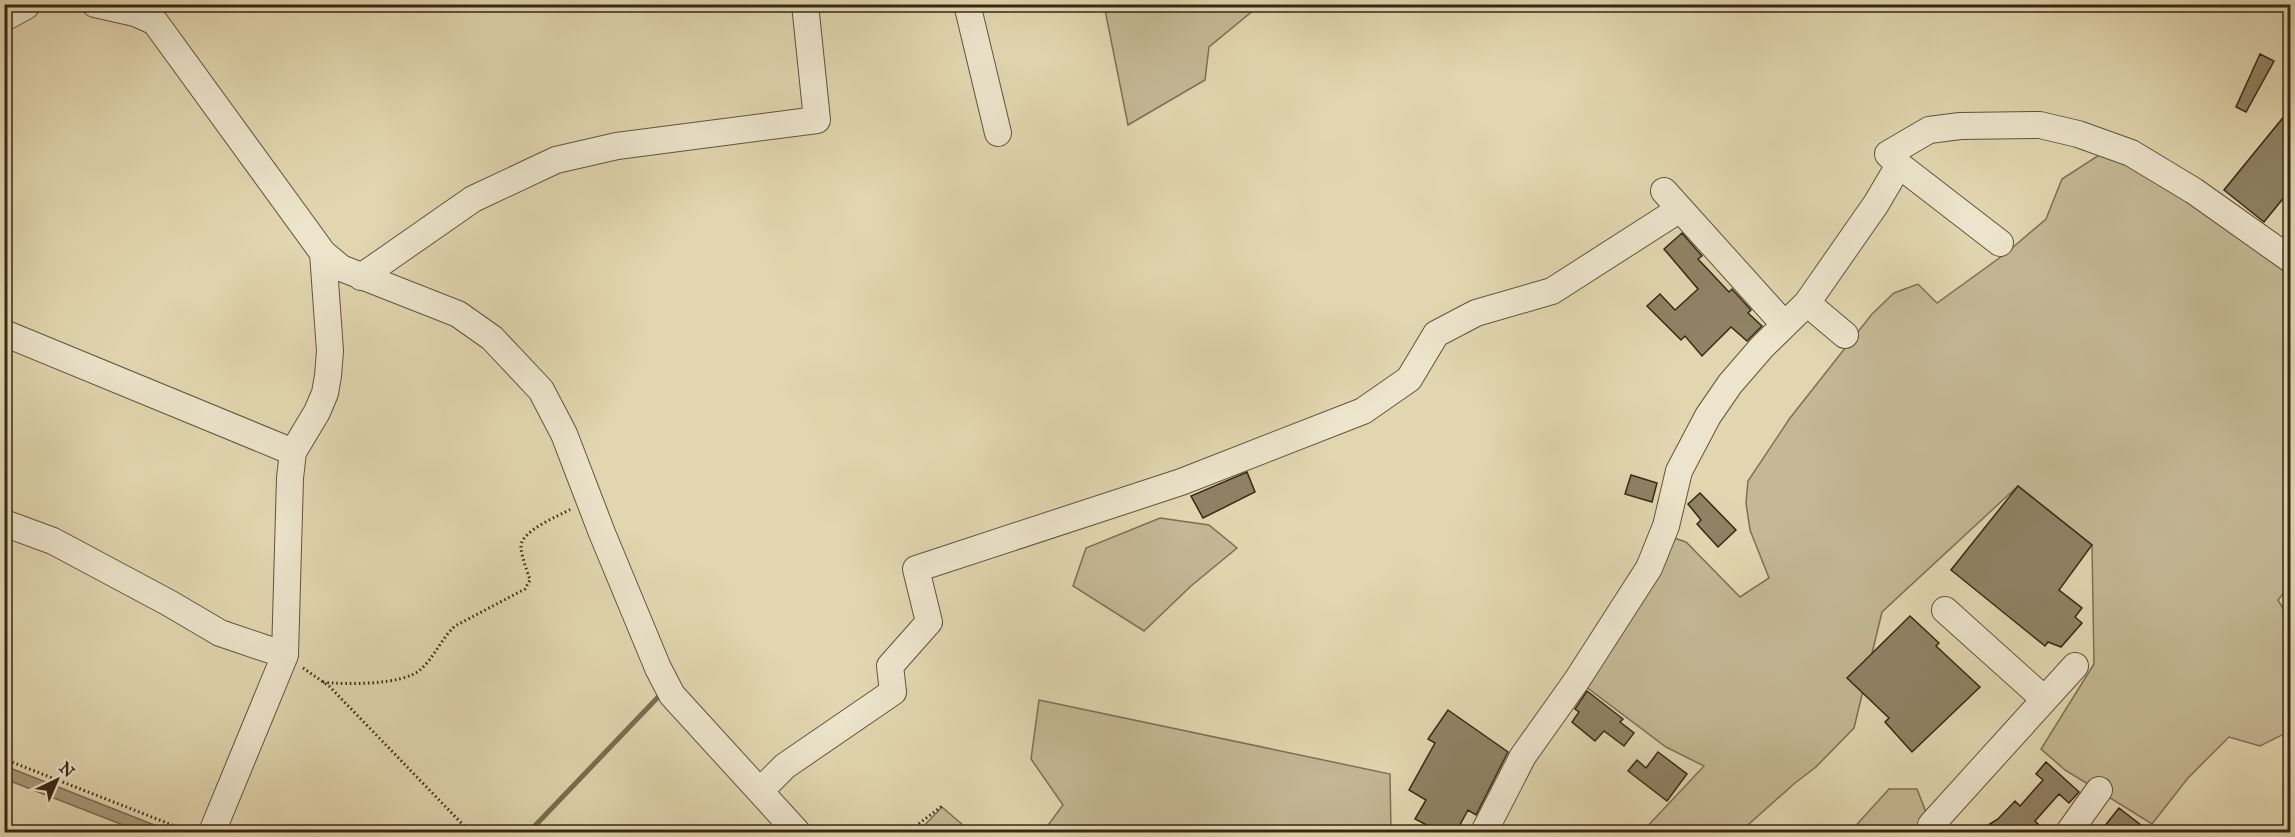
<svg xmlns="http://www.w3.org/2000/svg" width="2295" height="837" viewBox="0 0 2295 837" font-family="'IM FELL Great Primer',serif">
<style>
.green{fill:#c5b895;stroke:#7e7054;stroke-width:1.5}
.water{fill:#a89b7b;stroke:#7b6d51;stroke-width:1.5}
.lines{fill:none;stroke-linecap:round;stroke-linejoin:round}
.stream{stroke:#7b6d51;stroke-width:5}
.building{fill:#908265;stroke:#382813;stroke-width:1.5}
.minor-casing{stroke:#62543a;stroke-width:28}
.path{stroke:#382813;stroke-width:3;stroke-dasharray:1.5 3;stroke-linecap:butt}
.minor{stroke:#ece4cc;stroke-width:26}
</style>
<rect width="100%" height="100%" fill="#e2d6b0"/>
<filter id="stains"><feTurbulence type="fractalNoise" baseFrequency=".00333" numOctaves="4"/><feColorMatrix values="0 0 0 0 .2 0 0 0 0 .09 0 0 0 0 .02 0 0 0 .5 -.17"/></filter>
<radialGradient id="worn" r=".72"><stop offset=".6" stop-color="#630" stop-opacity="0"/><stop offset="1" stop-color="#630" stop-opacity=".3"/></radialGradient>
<path class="green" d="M1104,5V4L1260,5L1209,47L1205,80L1128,125Z
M2099,155L2154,167L2290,259V585L2278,600L2290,620V731L2260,746L2229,737L2188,778L2152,824L2065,770L2041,749L2094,664L2092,545L2018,486L1882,612L1854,728L1816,767L1795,783L1740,832H1642L1704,766L1666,747L1577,680L1674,538L1686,542L1740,597L1769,578L1750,530L1746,503L1748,481L1790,418L1872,314L1894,293L1918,284L1937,303L2005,254L2046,219L2062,179Z
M1160,518L1209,525L1237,548L1191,586L1144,631L1073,586L1086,548Z
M1039,700L1390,774L1391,832H1043L1063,805L1031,759Z
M1889,789H1917L1931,825L1937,832H1850Z
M942,807L971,832H918Z"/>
<path class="water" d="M5,766L172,832H141L5,779Z"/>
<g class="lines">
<path class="stream" d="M529,832L661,694"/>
</g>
<path class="building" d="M2260,54L2274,61L2246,112L2236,107Z
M2290,109V190L2264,222L2224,190Z
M1682,233L1702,256L1698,259L1729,292L1732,289L1751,310L1748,313L1762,326L1747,341L1731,327L1702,356L1685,336L1681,340L1647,306L1660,294L1675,310L1698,289L1664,249Z
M1247,472L1255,492L1203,518L1191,496Z
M1631,475L1657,483L1652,502L1625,494Z
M2018,486L2092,545L2059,590L2082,608L2075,617L2082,623L2061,647L2048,642L2045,646L1951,570Z
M1700,493L1736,530L1718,547L1697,524L1701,520L1688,504Z
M1910,616L1939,643L1936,646L1980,687L1912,752L1885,722L1889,718L1847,678Z
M1587,691L1623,719L1620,722L1634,733L1624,746L1604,731L1595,741L1572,722L1579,712L1575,709Z
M1448,710L1508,752L1476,815L1468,810L1456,832H1440L1415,819L1426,800L1409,790L1435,743L1428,739Z
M1658,752L1687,774L1667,801L1628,771L1637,760L1646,768Z
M2046,762L2079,792L2069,803L2059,794L2035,821L2046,832H1977L1998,819L2015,801L2020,806L2043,780L2036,774Z
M2119,808L2150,832H2100Z"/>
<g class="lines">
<g class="minor-casing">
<path id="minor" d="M95,4L135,13L155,22L323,253L341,268L458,314L492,338L541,390L564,434L602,533L658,668L672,695L797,832
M967,4L998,133
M4,18L26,6
M1899,165L2000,243
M1664,191L1784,324
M361,277L473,199L556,160L617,146L817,120L805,4
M1807,303L1845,335
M4,333L293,452
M4,523L53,541L169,603L220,633L285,655
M1945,610L2044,699
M758,788L765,786L785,766L893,692L890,666L929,622L916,569L1181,482L1363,411L1409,379L1436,334L1476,313L1552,291L1680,209
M212,832L285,655L290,478L293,452L317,412L325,393L328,376L330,351L323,253
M1484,832L1523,756L1577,680L1649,568L1666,526L1679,471L1708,416L1730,384L1762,347L1807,303L1876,204L1899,165L1888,154L1929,130L1960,126L2040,125L2078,134L2131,153L2194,191L2290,259
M1935,832L1931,825L2075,666
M2069,832L2099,790"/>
</g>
<path class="path" d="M303,668L329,686L470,832
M323,682C345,685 403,685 420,670C434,658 441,639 455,626L525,589L530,580C527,570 521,556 521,546C522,530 559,516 571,509
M4,759L190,832
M908,832L942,806"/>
<use href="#minor" class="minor"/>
</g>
<rect width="2295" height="837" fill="none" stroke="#e2d6b0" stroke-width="24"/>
<rect x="6" y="6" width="2283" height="825" fill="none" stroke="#382813" stroke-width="3"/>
<rect x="12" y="12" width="2271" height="813" fill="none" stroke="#382813" stroke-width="1.5"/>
<g transform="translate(57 780) rotate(44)" stroke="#ece4cc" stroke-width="4.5" paint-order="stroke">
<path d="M0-4.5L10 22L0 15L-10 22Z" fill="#382813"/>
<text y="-9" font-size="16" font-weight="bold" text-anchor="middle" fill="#382813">N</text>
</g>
<rect width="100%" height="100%" filter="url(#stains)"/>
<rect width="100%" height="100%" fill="url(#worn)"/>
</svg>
